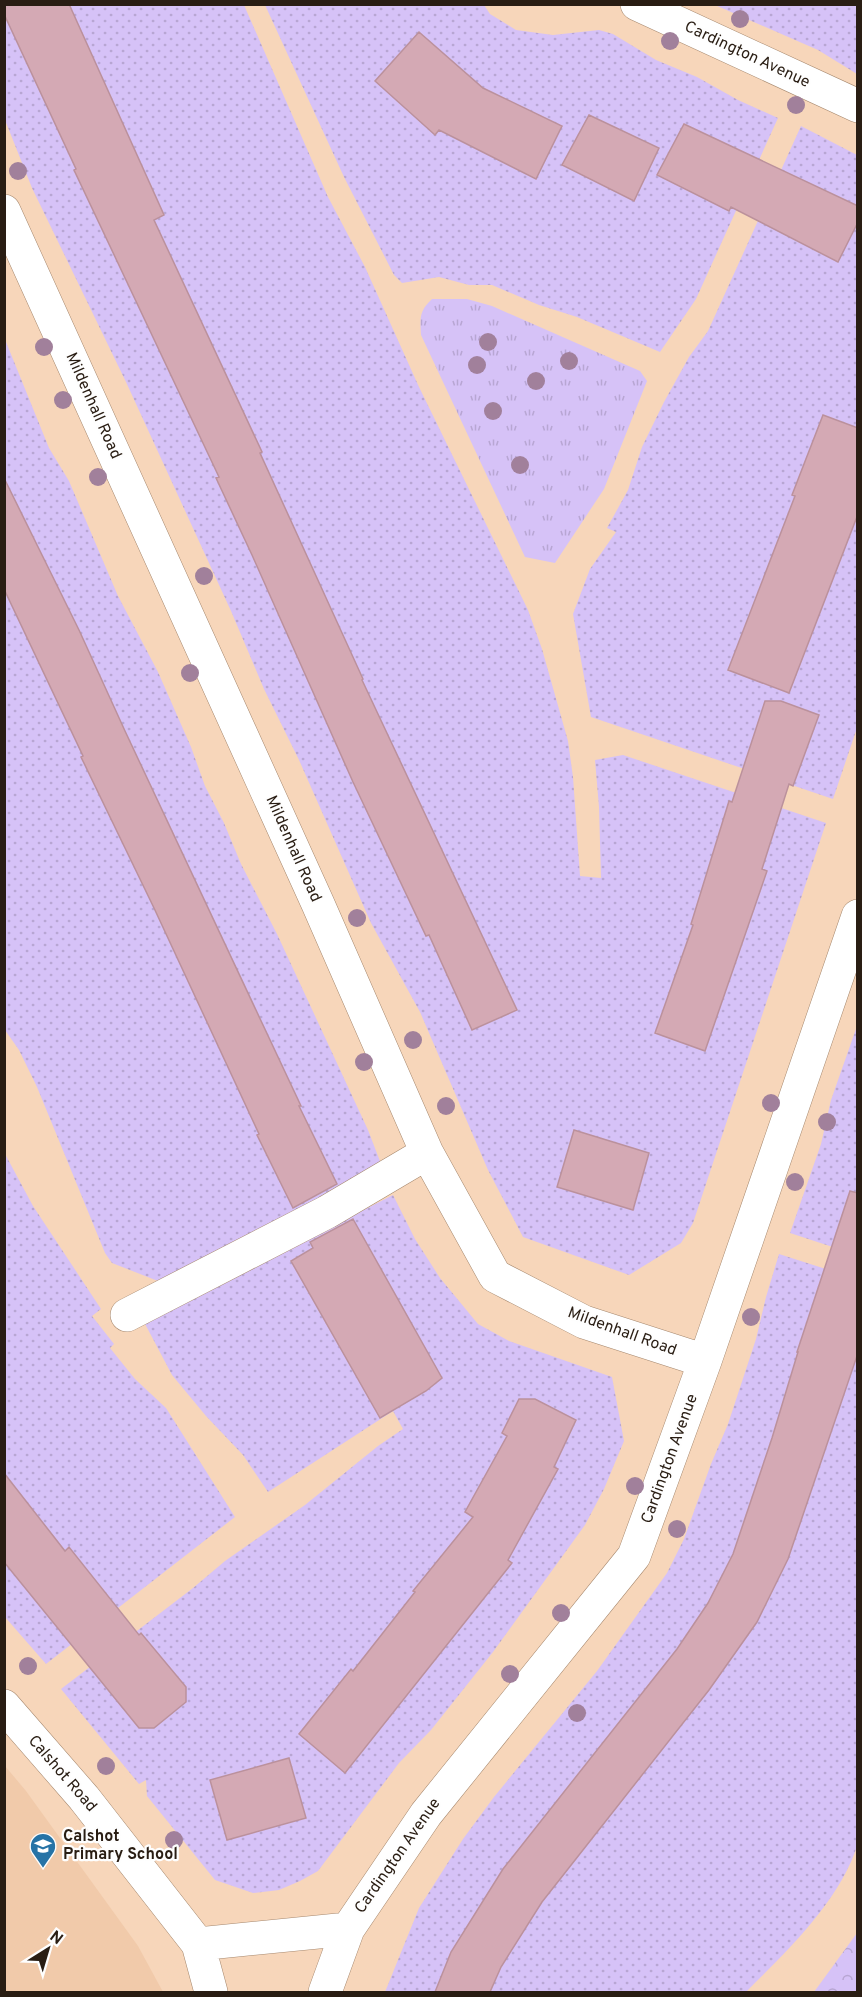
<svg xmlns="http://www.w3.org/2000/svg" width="862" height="1997" viewBox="0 0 862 1997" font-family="Overpass,sans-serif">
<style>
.built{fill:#f1caaa}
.grass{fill:url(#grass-tufts)}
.park{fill:url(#park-crowns)}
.garden{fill:url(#garden-dots)}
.building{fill:#d4a9b4;stroke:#bb919c;stroke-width:1.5}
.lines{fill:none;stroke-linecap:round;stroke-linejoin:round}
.minor-casing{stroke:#a6886e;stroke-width:34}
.minor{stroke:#fff;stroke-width:33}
.tree{fill:#a1809b}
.labels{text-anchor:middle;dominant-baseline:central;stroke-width:4.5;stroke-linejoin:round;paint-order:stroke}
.street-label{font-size:16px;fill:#291d13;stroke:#fefefe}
.poi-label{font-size:16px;font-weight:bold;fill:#291d13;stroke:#fefefe;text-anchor:start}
</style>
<defs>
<pattern id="grass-tufts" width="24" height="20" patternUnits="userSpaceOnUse" patternTransform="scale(1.5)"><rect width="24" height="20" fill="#d6c2f7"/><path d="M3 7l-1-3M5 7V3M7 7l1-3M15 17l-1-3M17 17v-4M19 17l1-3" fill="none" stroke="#b8a6d3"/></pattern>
<pattern id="park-crowns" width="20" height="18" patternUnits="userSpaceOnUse" patternTransform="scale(1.5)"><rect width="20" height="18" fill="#d6c2f7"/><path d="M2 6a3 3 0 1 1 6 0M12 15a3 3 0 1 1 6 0" fill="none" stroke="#b8a6d3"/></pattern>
<pattern id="garden-dots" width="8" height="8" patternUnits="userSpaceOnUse" patternTransform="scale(1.5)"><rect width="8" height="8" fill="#d6c2f7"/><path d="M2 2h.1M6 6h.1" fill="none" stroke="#b8a6d3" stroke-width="1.8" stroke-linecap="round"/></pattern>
</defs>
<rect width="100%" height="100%" fill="#f7d6ba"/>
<path class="built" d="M5,1766L26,1791L138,1946L163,1992H5Z"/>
<path class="grass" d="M432,299H467L492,306L640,371L647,381L604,489L555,563L525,557L421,335C420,318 419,311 432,299Z"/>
<path class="park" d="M857,1933V1992H814Z"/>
<path class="garden" d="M4,5H244L328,197L365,267L419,387L528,610L542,649L568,741L573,777L580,876L601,878L599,807L595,760L623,755L826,823L693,1223L681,1243L629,1275L523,1237L488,1170L420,1012L371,923L299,760L264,689L231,611L126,382L32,188L5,120Z
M265,5H484L490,14L516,30L553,35L599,30L613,34L656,60L697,77L738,100L778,118L696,299L660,352L577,317L539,305L492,285H469L439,277L402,283L394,275L344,177Z
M715,5H857V74L818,50Z
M801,126L857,155L858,725L833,799L591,717L573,614L590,569L616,532L607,528L628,490L642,447L664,402L689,357L708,331Z
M4,337L49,448L69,481L118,596L158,672L191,747L205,786L224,823L241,864L277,934L368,1130L383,1169L163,1283L112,1263L105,1253L37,1087L19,1050L5,1030Z
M857,1026V1255L790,1233L821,1144L831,1100Z
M4,1152L33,1206L101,1309L92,1316L114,1344L110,1348L135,1379L166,1408L235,1517L46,1664L5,1617Z
M393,1195L415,1239L440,1278L478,1324L509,1341L612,1377L624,1441L604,1489L585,1525L493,1652L431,1730L399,1763L318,1871L300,1881L279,1890L253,1893L215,1880L147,1796L146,1780L139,1784L61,1689L193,1588L225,1561L305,1505L378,1446L403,1429L393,1411L268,1492L243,1455L206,1416L172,1375L144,1322Z
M779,1254L857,1279L858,1843C841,1900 787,1951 746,1992H385L419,1908L463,1839L494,1797L597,1671L667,1573L684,1539L711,1464L728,1424L756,1339L766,1297Z"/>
<path class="building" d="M4,4H69L164,215L154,220L262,452L260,453L363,679L362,680L517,1010L472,1030L429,935L426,936L353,782L252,555L216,478L219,477L74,170L76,169L4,14Z
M419,32L483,88L562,126L536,179L439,130L435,135L375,81Z
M589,115L659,148L634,201L562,165Z
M684,124L858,206V222L838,262L731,207L729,211L657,175Z
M823,415L858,428V514L789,693L728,670L795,496L792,495Z
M4,478L79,630L125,731L301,1106H299L337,1184L293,1208L257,1135L259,1134L154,908L81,757L83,756L4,589Z
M765,701H781L819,715L793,786L789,784L762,869L767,871L705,1051L655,1033L693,925L691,924L729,801L732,802Z
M574,1130L649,1153L633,1210L557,1187Z
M850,1191L858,1193V1353L788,1559L757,1622L709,1690L542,1902L501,1967L490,1992H435L451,1952L503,1869L677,1649L708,1603L733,1554L772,1438L798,1352H797Z
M353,1219L442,1378L426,1391L380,1418L291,1261L313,1248L310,1242Z
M519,1399H535L576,1420L554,1467L558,1469L508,1560L512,1563L345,1773L299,1734L351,1669L353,1671L415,1592L413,1591L473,1517L465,1512L507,1436L502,1433Z
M4,1473L65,1551L69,1547L139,1635L141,1633L186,1687V1702L154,1728H139L4,1562Z
M289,1758L306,1818L227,1840L210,1780Z"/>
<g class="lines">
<g class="minor-casing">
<path id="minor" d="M637,4L858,106
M4,211L318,904L427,1153L495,1276L584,1322L705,1361
M127,1315L327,1212L427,1153
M4,1706L84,1798L198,1944L211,1992
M198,1944L348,1929
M325,1992L348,1929L426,1814L634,1556L705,1361L858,916"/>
</g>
<use href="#minor" class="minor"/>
</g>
<g class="tree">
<circle cx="740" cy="19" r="9"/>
<circle cx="670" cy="41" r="9"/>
<circle cx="796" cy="105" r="9"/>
<circle cx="18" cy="171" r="9"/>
<circle cx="488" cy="342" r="9"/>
<circle cx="44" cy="347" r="9"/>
<circle cx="569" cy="361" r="9"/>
<circle cx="477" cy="365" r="9"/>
<circle cx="536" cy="381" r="9"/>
<circle cx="63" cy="400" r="9"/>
<circle cx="493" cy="411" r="9"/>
<circle cx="520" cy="465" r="9"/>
<circle cx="98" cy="477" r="9"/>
<circle cx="204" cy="576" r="9"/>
<circle cx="190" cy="673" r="9"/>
<circle cx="357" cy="918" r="9"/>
<circle cx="413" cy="1040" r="9"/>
<circle cx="364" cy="1062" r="9"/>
<circle cx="771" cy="1103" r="9"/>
<circle cx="446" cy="1106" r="9"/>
<circle cx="827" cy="1122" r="9"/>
<circle cx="795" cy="1182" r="9"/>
<circle cx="751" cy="1317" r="9"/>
<circle cx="635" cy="1486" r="9"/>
<circle cx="677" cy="1529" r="9"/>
<circle cx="561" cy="1613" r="9"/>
<circle cx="28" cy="1666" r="9"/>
<circle cx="510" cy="1674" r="9"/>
<circle cx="577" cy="1713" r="9"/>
<circle cx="106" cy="1766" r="9"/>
<circle cx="174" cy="1840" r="9"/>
</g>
<defs>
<g id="school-pin" transform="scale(1.35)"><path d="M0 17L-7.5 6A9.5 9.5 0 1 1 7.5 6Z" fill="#2673a6" stroke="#fefefe"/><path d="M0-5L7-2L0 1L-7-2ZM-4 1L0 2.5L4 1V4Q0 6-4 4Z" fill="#fff"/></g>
</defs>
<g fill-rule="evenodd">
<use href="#school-pin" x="43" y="1846"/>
</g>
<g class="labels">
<g class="street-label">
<text transform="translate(747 55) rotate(25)">Cardington Avenue</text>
<text transform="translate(93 406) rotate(66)">Mildenhall Road</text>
<text transform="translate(293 849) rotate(66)">Mildenhall Road</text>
<text transform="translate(622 1332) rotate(20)">Mildenhall Road</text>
<text transform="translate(670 1459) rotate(-70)">Cardington Avenue</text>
<text transform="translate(62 1774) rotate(49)">Calshot Road</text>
<text transform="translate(398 1856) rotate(-55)">Cardington Avenue</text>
</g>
<g class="poi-label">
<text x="63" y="1837">Calshot<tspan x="63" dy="18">Primary School</tspan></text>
</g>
</g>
<rect width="862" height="1997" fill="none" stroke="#291d13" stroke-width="12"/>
<g transform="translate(48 1949) rotate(37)" stroke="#fefefe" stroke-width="4.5" paint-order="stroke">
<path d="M0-4.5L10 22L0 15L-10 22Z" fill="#291d13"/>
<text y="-9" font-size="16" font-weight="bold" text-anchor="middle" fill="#291d13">N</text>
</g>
</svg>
